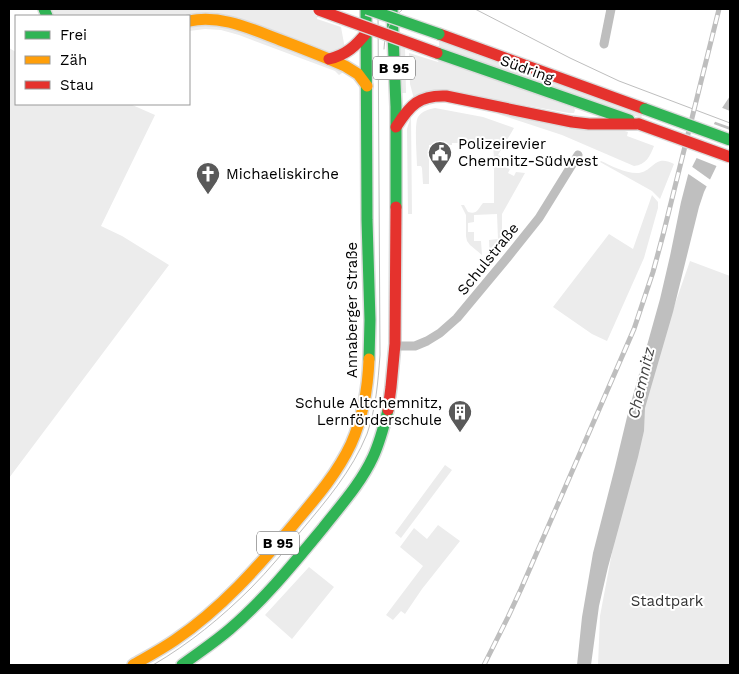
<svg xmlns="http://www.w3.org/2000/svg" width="739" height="674" viewBox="0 0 739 674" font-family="'Work Sans',sans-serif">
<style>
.green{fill:#ececec}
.water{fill:#bfbfbf}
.pier{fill:#fff}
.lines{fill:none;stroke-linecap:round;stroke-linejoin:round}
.fast-casing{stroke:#dbdbdb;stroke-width:14}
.slow-casing{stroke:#dbdbdb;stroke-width:14}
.jam-casing{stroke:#dbdbdb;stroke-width:14}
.street{stroke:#bebebe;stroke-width:9}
.fast{stroke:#30b455;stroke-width:11}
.slow{stroke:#ff9f0a;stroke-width:11}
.jam{stroke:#e5322d;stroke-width:11}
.tram{stroke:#bebebe;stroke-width:1}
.rail-casing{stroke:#bebebe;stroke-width:5}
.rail{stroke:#fff;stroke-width:3;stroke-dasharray:9;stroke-linecap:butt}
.fast-bridge-casing{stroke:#dbdbdb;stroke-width:14;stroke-linecap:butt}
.jam-bridge-casing{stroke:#dbdbdb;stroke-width:14;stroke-linecap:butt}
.fast-bridge{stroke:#30b455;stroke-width:11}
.jam-bridge{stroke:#e5322d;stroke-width:11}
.labels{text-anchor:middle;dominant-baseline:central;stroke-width:4;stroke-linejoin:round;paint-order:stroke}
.shield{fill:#fff;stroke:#4c4c4c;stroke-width:1}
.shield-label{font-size:14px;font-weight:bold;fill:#000}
.street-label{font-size:15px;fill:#000;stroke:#fff}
.poi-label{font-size:15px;fill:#000;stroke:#fff;text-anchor:start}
.park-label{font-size:15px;fill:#333;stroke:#fff}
.water-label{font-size:16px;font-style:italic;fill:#444;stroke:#fff}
</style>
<rect width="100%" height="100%" fill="#fff"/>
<path class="green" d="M44,9H314L319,10L317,19L341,27L345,49L339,57L189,16H47Z
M204,24L221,26L241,30L345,71L339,75L335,71L239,35L221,30L205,29L189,31V27Z
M439,40L642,115L641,118L439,47Z
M400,46L405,47L406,93H401Z
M9,48L16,52V104H130L155,115L101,226L122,236L169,265L9,478Z
M409,53L438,62L439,60L574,108L575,110L574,113H569L439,90L414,99L410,84Z
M435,108L483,117L514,128L498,155L505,158L494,159L493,143H452V145H429V184H423L422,168L421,166H417C417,157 414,124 418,117C422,111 429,109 435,108Z
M499,112L618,129L628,132L627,136L654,146C650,156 646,165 634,166L562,135L498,114Z
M411,116L412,214H408L407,129Z
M601,161C612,166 626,174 639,173C654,171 654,154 674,164L660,199L652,191L600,162Z
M494,167H504L510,169L508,173L514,176L516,172L525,173L502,214V240L510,241L490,262L489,240L498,239L497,214L474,215V222L468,223V232H474V241H481L482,255L470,245L467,241L466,236V215L461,205H464L468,212C477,215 478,209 483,203H494Z
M652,195L658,202V208L644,258L607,341L592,334L553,307L609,234L633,249Z
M690,261L730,276V665H598L600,616L640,404Z
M445,465L452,470L401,538L395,533Z
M438,525L460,541L422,589L405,614L401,611L393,620L386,615L423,566L400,547L414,528L427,539Z
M309,567L334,587L292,639L265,615Z"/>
<path class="water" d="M730,96V138L704,192L699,207L673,312L645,408L644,431L638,457L608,567L599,606L591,665H577L582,617L593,553L615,467L627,417L660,299L670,256L681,202L688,175L722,108Z"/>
<path class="pier" d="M720,107L730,111V127L713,121Z
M711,123L730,130V143L719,167L694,157Z
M691,166L712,181L709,188L687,173Z"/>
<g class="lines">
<g class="fast-casing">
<path id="fast" d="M44,9L47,16
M366,9L367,220L370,320L369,359
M392,9L396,107V207
M437,53L629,120
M182,665C198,653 215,642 230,629C265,599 294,563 323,528C341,505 361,483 373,457C380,442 384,426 388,410"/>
</g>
<g class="slow-casing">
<path id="slow" d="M189,21C222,14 253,30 283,41C304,49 325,57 345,66L358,74L367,86
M133,665C147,657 162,649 175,640C221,609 259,566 294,524C315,499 337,474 351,444C363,417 368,388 369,359"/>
</g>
<g class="jam-casing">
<path id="jam" d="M439,34L645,109
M329,59C346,55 356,46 367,32
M396,127C410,105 419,95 446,96L572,122L589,124H639
M388,410L391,387L395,344L396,207"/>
</g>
<path class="street" d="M604,44L611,9
M394,346H415L427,341L440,333L457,318L507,258L539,218L578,155"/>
<use href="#fast" class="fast"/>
<use href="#slow" class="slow"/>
<use href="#jam" class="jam"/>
<path class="tram" d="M475,9L570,58L619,81L730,123
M384,49C385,31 389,21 403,9
M153,665C189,644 222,617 251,588C269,570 285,550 301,531C326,501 352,471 367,434C376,408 378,382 380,355L378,9"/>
<g class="rail-casing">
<path id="rail" d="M484,665L508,617L521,589L634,329L653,272L663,235L719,9"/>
</g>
<use href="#rail" class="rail"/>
<g class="fast-bridge-casing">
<path id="fast-bridge" d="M367,9L439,34
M645,109L730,140"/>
</g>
<g class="jam-bridge-casing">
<path id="jam-bridge" d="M319,10L437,53
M639,124L730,157"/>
</g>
<use href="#fast-bridge" class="fast-bridge"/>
<use href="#jam-bridge" class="jam-bridge"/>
</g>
<defs>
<g id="civic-pin" transform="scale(1.25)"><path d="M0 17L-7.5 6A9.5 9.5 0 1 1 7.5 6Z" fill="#595959" stroke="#fff"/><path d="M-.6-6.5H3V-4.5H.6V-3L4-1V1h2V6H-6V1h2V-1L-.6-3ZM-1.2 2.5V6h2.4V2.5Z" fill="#fff"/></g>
<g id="church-pin" transform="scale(1.25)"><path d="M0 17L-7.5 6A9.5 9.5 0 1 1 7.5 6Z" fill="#595959" stroke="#fff"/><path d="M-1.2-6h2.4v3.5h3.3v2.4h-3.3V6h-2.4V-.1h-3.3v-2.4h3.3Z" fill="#fff"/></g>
<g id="building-pin" transform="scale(1.25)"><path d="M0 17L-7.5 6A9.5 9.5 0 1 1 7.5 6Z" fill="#595959" stroke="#fff"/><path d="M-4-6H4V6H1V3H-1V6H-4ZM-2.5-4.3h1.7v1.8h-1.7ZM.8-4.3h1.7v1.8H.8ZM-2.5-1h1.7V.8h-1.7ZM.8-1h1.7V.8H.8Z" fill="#fff"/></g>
</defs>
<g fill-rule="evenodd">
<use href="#civic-pin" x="440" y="153"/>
<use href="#church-pin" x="208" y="174"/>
<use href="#building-pin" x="460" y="412"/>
</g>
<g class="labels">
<g class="shield">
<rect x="373" y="56.5" width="42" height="23" rx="4"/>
<rect x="257" y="531.5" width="42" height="23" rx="4"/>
</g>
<g class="shield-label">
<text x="394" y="68">B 95</text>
<text x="278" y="543">B 95</text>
</g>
<g class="street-label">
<text transform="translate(527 69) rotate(20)">Südring</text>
<text transform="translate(488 259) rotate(-51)">Schulstraße</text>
<text transform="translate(352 310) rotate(-90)">Annaberger Straße</text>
</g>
<g class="poi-label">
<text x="458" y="144">Polizeirevier<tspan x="458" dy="17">Chemnitz-Südwest</tspan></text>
<text x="226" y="174">Michaeliskirche</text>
<text x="442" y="403" text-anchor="end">Schule Altchemnitz,<tspan x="442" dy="17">Lernförderschule</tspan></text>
</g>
<g class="park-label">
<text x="667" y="601">Stadtpark</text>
</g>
<g class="water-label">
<text transform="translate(641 383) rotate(-77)">Chemnitz</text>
</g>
</g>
<rect width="739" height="674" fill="none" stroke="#000000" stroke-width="20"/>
<rect x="15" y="15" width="175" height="90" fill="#ffffff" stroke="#999999"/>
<rect x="25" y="31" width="25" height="8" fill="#30b455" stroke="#999999"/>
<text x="60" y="40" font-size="15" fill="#000000">Frei</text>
<rect x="25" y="56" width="25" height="8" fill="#ff9f0a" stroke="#999999"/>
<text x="60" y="65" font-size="15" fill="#000000">Zäh</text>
<rect x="25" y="81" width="25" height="8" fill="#e5322d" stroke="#999999"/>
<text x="60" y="90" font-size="15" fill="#000000">Stau</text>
</svg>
